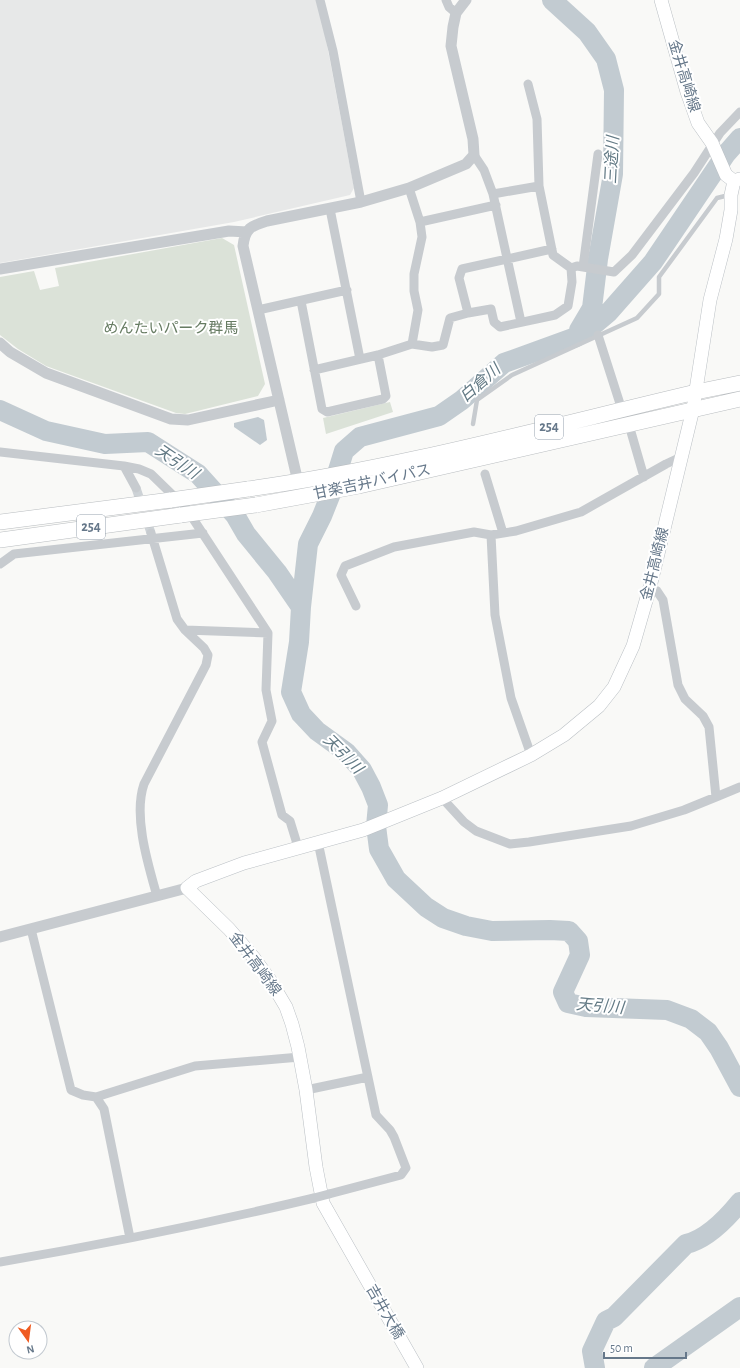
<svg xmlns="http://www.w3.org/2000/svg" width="740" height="1368" viewBox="0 0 740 1368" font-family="'Alegreya Sans','Noto Sans JP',sans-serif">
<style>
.built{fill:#e7e8e8}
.green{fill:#dbe2d8}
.water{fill:#c2cbd1}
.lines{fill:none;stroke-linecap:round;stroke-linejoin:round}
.river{stroke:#c2cbd1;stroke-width:20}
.minor-tunnel{stroke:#cdd2d6;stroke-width:9;stroke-dasharray:9 4.5;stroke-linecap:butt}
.secondary-casing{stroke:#bbc0c5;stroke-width:14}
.trunk-casing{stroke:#b9bdc0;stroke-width:16}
.service{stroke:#c7cbcf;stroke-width:4.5}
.minor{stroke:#c7cbcf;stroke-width:9}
.tertiary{stroke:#c7cbcf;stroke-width:11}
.secondary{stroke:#fff;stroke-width:13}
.trunk{stroke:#fff;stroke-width:15}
.trunk-bridge-casing{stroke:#b9bdc0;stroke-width:16;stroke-linecap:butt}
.minor-bridge{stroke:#c7cbcf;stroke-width:9}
.trunk-bridge{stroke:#fff;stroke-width:15}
.labels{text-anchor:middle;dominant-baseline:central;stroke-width:4;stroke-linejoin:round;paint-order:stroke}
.shield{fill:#fff;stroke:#94a0ad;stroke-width:1}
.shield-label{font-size:14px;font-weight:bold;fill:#66788a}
.street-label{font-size:15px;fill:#66788a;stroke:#fff}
.park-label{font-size:15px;fill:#667b62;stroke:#fff}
.water-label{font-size:16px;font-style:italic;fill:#637a85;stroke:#fff}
</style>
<rect width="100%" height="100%" fill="#f9f9f7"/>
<path class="built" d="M0,0H316L324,29L354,188L350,195L234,222L0,263Z"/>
<path class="green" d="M222,238L234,245L265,384L258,396L185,414L176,413L46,366L18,349L0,335V277L34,271L40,290L59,286L55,268Z
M390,402L393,412L326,434L323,418Z"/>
<path class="water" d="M258,417L264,420L267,440L260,445L234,427V423Z"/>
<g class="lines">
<path class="river" d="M552,0L587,32L606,59L614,90L613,174L598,259L592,308L579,330
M740,138L726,154L653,262L609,312L590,328L576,337L504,363L462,400L439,416L360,437L344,451L330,496L322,516L308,544L301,607L299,642L291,692L301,714L317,731L346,752L362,770L371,787L378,805L376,826L379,849L396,879L426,907L443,918L466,926L492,931L550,930L569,931L578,941L580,955L563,992L568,1003L586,1007L667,1010L691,1019L708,1032L719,1048L740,1087
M0,410L46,431L105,444L148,442L198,474L235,515L246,534L277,572L301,607
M595,1368L592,1351L606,1321L614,1317L686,1244C707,1239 727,1218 740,1202
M654,1368L740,1307"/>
<path class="minor-tunnel" d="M136,488L151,533"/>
<g class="secondary-casing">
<path id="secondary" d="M661,0L687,92L698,123L712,143L726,175L734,181L740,179
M417,1368L323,1203L316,1167L306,1090L298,1047L292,1024L286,1007L270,980L254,958L229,929L187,888L196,881L244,863L363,830L442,798L531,755L564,735L599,706L614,687L633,646L650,587L693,409L710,300L726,239L731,210V195L734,181"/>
</g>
<g class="trunk-casing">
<path id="trunk" d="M248,489C399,468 547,427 696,392L740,383
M256,505L359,486L740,399
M0,522L171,500
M0,540L181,515"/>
</g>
<path class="service" d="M473,424L477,400L512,375L637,318L659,294V277L717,198L729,195"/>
<path class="minor" d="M320,0L333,51L361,202
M446,0L449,7L456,13
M528,84L537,119L539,186L553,255L571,268L577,266L614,272L632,255L694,173L720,133L740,112
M474,155L484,170L493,194L521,322
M493,194L539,186
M330,209L360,359
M420,222L496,205
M552,249L462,269L459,278L468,313L491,309L494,322L500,327L555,315L568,306L572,282L571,268
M583,267L598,154
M301,301L322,409L327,412L383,399L386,396L378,355
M258,310L347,290
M598,335L622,410
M412,344L432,347L443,345L450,318L468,313
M314,370L378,355L412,344L418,310L414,291V274L422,237L420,222L409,188
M629,425L644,477
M0,452L124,466L136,488
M124,466L139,469L151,474L186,508L268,633L266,690L272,721L262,742L282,815L290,821L298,847
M485,474L503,533
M151,533L177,619L185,630L204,648L208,655L206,665L144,784C133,816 148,864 157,896
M0,564L14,554L203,533
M650,587L657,591L663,600L678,685L685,699L703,716L709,727L716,797L740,787
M356,606L341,575L345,566L394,547L474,532L491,535
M185,630L268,633
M531,755L511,698L495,615L491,535L516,531L581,512L666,464L681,457
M442,798L464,822L476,831L510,844L529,842L631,826L684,810L716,797
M318,842L376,1115L390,1130L394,1137L406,1168L401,1175L329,1194
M31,929L71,1090L83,1095L96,1097L104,1109L130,1238
M306,1090L368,1077
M96,1097L195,1066L300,1057
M0,1262C105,1244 210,1223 314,1198"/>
<path class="tertiary" d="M0,269L229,231L247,232
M0,343L10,352L46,373L171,419L188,420L279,400
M298,482L243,246C245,228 251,226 267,221L361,202L409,188L466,164L474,155L473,139L451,46L453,27L456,13L466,0
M0,937L187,888"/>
<use href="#secondary" class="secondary"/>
<use href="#trunk" class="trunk"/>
<g class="trunk-bridge-casing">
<path id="trunk-bridge" d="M171,500L248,489
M181,515L256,505"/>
</g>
<path class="minor-bridge" d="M314,1198L329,1194"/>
<use href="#trunk-bridge" class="trunk-bridge"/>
</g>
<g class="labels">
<g class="shield">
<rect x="535" y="415" width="28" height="24" rx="3"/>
<rect x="77" y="515" width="28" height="24" rx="3"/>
</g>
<g class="shield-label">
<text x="549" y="427">254</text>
<text x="91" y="527">254</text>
</g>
<g class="street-label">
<text transform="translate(684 76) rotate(73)">金井高崎線</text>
<text transform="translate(372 482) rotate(-12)">甘楽吉井バイパス</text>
<text transform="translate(655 564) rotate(-76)">金井高崎線</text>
<text transform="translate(255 964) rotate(53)">金井高崎線</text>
<text transform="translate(385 1312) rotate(60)">吉井大橋</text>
</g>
<g class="park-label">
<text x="171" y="328">めんたいパーク群馬</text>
</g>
<g class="water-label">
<text transform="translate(612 160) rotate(-87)">三途川</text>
<text transform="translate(480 383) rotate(-41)">白倉川</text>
<text transform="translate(177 462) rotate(34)">天引川</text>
<text transform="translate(343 754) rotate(45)">天引川</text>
<text transform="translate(600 1006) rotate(5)">天引川</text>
</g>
</g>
<g transform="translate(28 1340) rotate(166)"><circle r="19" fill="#ffffff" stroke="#c2c9d0"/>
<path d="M0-3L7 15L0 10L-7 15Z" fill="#ef5b21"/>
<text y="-6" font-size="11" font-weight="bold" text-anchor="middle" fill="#66788a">N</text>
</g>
<path d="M604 1352v6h82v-6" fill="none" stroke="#66788a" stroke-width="2"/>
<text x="610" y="1352" font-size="12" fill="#66788a" stroke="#ffffff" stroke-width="3" paint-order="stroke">50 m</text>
</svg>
